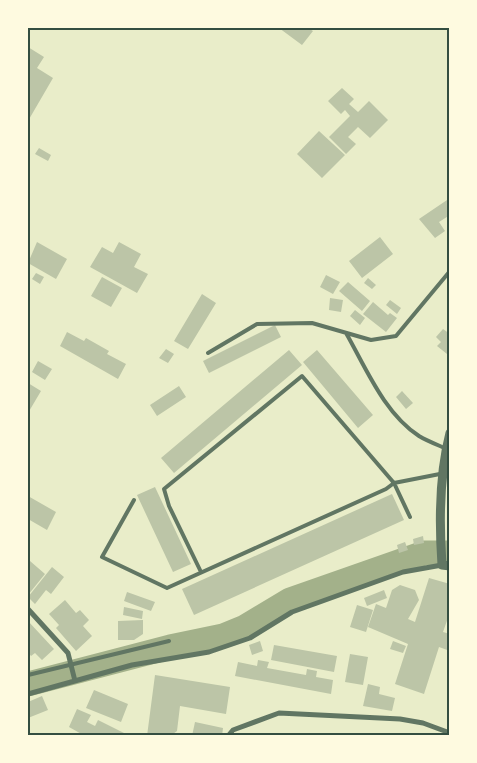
<svg xmlns="http://www.w3.org/2000/svg" width="477" height="763" viewBox="0 0 477 763" font-family="'Exo 2',sans-serif">
<style>
.lines{fill:none;stroke-linecap:round;stroke-linejoin:round}
.river{stroke:#a3b18a;stroke-width:25}
.building{fill:#bcc5a7}
.service{stroke:#617663;stroke-width:4}
.minor{stroke:#617663;stroke-width:5}
.tertiary{stroke:#617663;stroke-width:9}
.neatline{fill:none;stroke:#344e41;stroke-width:2}
</style>
<rect width="100%" height="100%" fill="#e9edc9"/>
<g class="lines">
<path class="river" d="M28,684L170,647L223,636L245,627L290,600L424,553H450"/>
</g>
<path class="building" d="M279,28H308L313,31L302,45Z
M28,47L44,57L37,68L53,78L28,121Z
M342,88L354,99L349,104L358,112L369,101L388,120L370,138L358,127L348,137L356,144L346,154L329,137L350,116L345,110L341,114L328,101Z
M319,131L345,155L322,178L297,154Z
M39,148L51,155L48,161L35,154Z
M450,198V215L439,222L445,231L435,238L419,219Z
M380,237L393,254L362,278L349,261Z
M37,242L67,259L56,279L28,263Z
M119,242L141,254L134,267L148,274L137,293L90,267L102,247L113,253Z
M36,273L44,277L40,284L32,279Z
M326,275L340,282L333,294L320,287Z
M102,277L122,288L111,307L91,296Z
M368,278L376,285L372,289L364,283Z
M348,282L370,301L362,311L339,291Z
M202,294L216,303L188,349L174,341Z
M330,298L343,300L341,312L329,310Z
M390,300L401,308L397,314L386,305Z
M373,302L388,315L390,313L397,318L386,332L363,314Z
M355,310L365,318L360,325L350,316Z
M275,325L281,337L209,373L203,361Z
M443,329L450,334V351L447,354L437,346L441,342L436,337Z
M67,332L84,341L86,338L109,351L107,354L126,364L118,379L60,346Z
M166,349L174,354L168,363L159,358Z
M289,350L302,365L174,473L161,458Z
M317,350L373,415L358,428L303,362Z
M38,361L52,369L45,380L32,372Z
M28,383L41,391L28,413Z
M179,386L186,397L157,416L150,405Z
M402,391L413,403L406,409L396,397Z
M155,487L191,564L173,572L137,495Z
M392,494L404,520L194,615L182,589Z
M28,496L56,512L47,530L28,519Z
M423,536L424,543L414,545L413,539Z
M405,542L408,550L399,553L397,545Z
M30,561L45,574L28,595V563Z
M52,567L64,577L51,594L46,590L35,604L28,597Z
M429,578L450,584V612L443,632L450,634V651L439,647L424,694L395,684L408,644L368,627L376,604L386,608L392,590L400,585L415,590L419,600L408,619L415,622Z
M384,590L387,598L367,606L364,598Z
M127,592L155,602L151,611L124,601Z
M65,600L76,613L80,610L89,620L83,626L92,636L76,651L56,628L59,625L49,614Z
M357,605L373,610L366,632L350,627Z
M124,607L143,611L142,619L123,615Z
M143,620V634L134,640H118V621Z
M28,621L54,649L42,660L35,653L31,656L28,652Z
M260,641L263,651L252,655L249,645Z
M393,641L406,646L403,653L390,649Z
M274,645L337,656L334,672L271,660Z
M350,654L368,657L363,685L345,682Z
M258,660L269,662L267,668L306,675L307,669L317,671L316,677L333,680L331,694L235,676L238,662L257,666Z
M155,675L230,687L226,714L180,706L177,731L170,736H147Z
M368,684L380,687L379,694L395,698L392,711L363,706Z
M94,690L128,704L121,722L86,708Z
M42,696L48,710L28,718V702Z
M77,709L91,715L87,722L95,726L98,720L124,733L123,736H85L69,727Z
M195,722L223,728L222,736H192Z"/>
<g class="lines">
<path class="service" d="M346,333C366,368 384,413 419,436C427,441 438,445 447,449
M208,353L257,324L312,323L371,340L396,336L450,271
M134,500L102,557L167,588L386,489L394,483L450,472
M201,572L169,506L164,489L302,376L394,483L410,517
M28,675L169,641"/>
<path class="minor" d="M28,609L68,653L75,681
M28,694L132,665L209,652L250,638L292,612L403,572L442,565
M228,736L233,730L279,713L400,719L423,723L450,733"/>
<path class="tertiary" d="M450,433C439,475 439,522 442,565L450,566"/>
</g>
<rect width="477" height="763" fill="none" stroke="#fefae0" stroke-width="58"/>
<rect x="29" y="29" width="419" height="705" class="neatline"/>
</svg>
